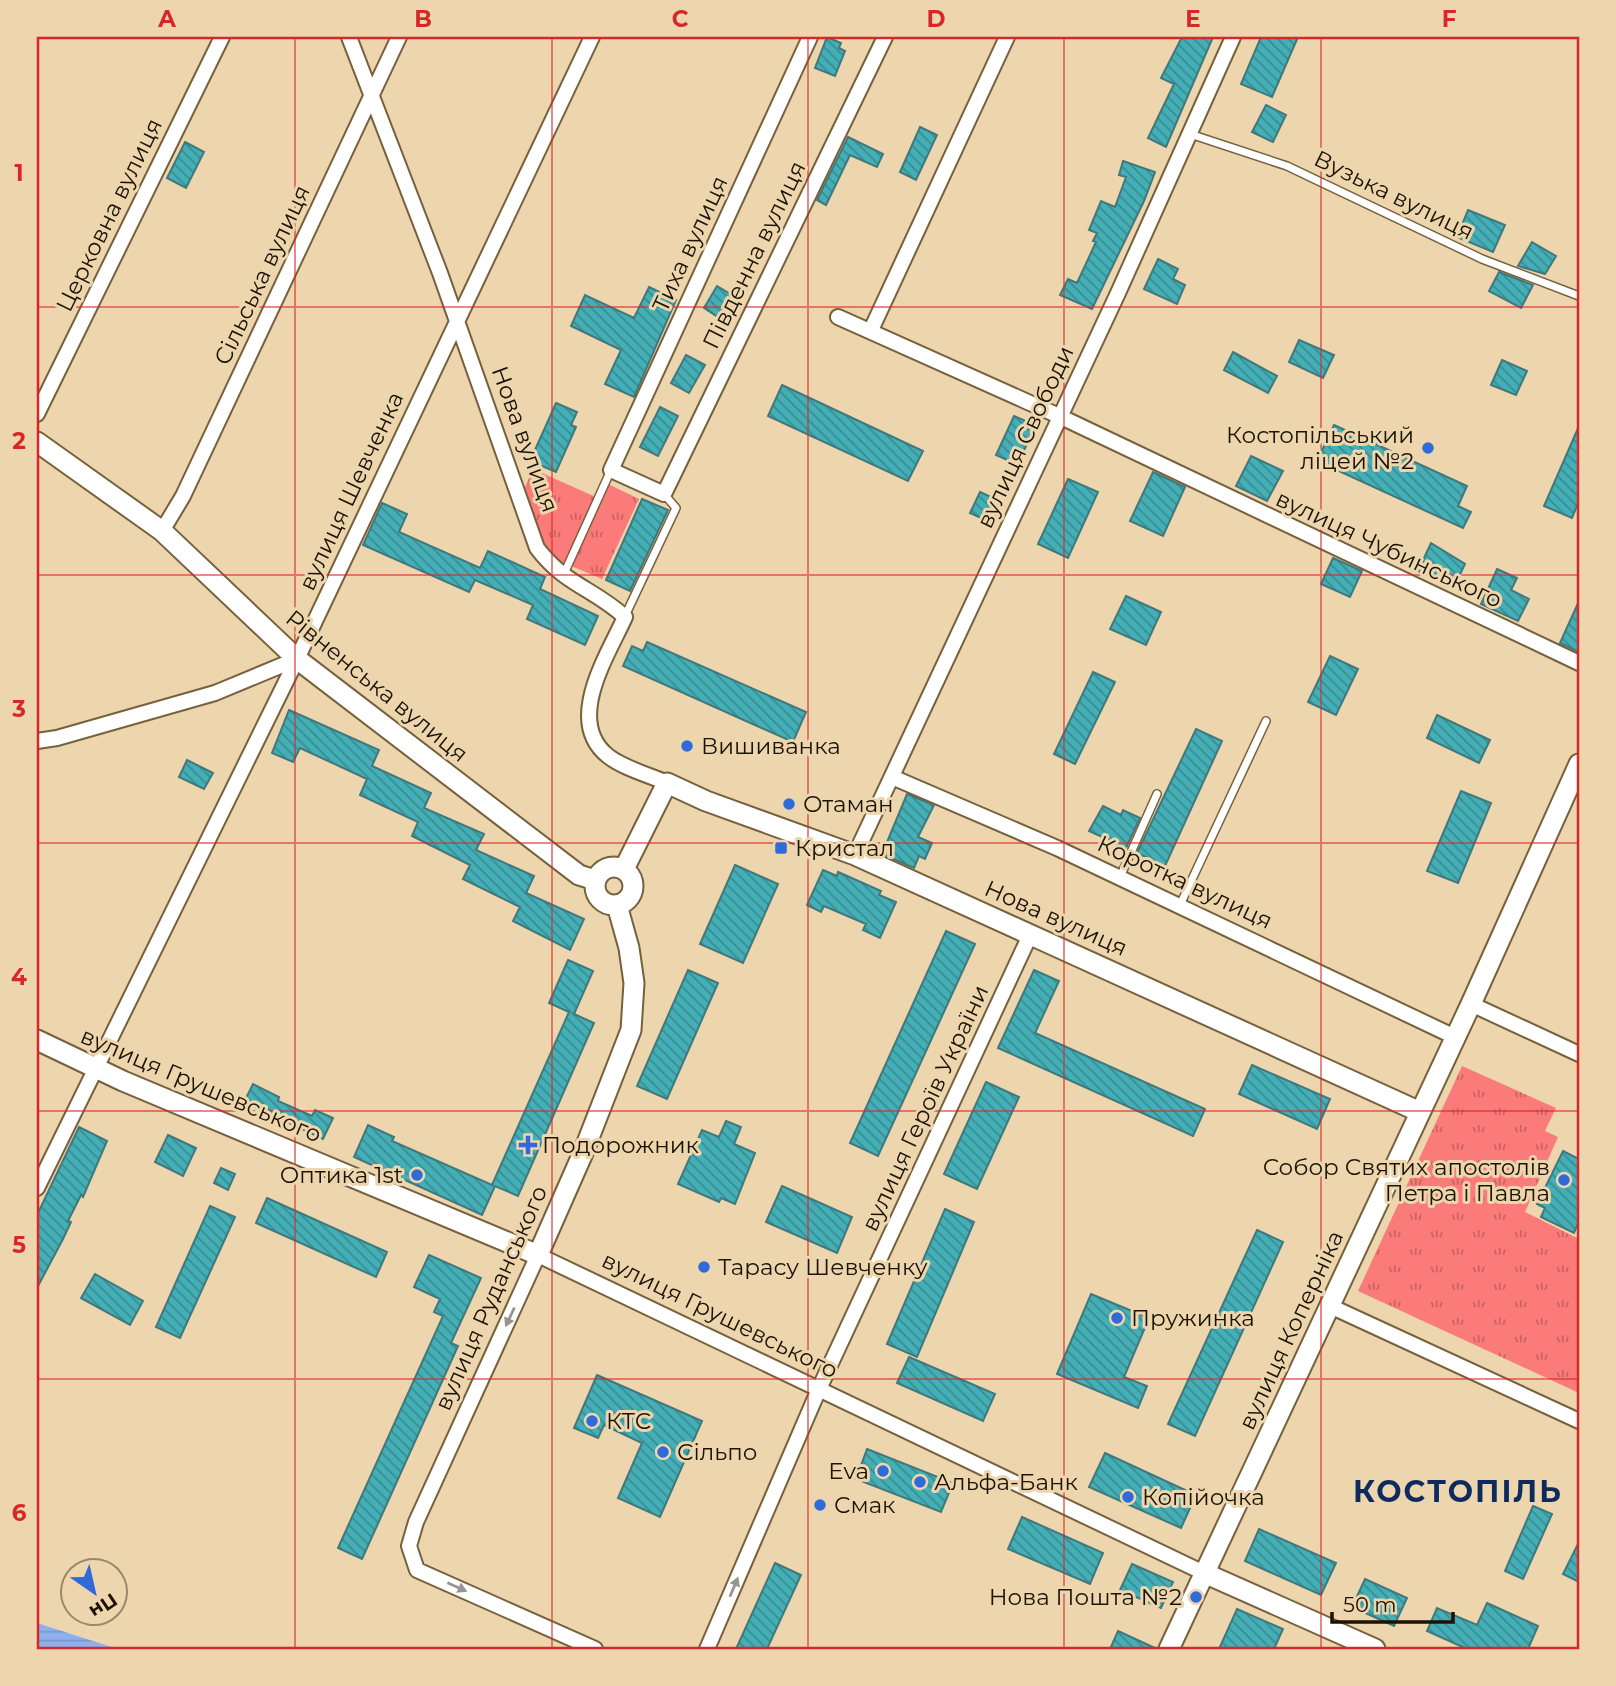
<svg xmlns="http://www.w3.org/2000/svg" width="1616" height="1686" viewBox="0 0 1616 1686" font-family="Montserrat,sans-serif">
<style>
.grass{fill:url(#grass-tufts)}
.water{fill:url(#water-rules)}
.building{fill:url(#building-back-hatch);stroke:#40787c;stroke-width:2}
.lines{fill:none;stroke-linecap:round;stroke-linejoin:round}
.lane-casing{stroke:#76613c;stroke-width:10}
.street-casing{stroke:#76613c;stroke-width:18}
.secondary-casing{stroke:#76613c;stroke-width:23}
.lane{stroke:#fff;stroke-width:7}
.street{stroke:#fff;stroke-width:14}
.secondary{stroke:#fff;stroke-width:19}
.oneway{fill:#99958e}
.grid{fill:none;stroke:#d62828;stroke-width:2;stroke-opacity:0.55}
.poi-dot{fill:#2f6ad8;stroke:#edd6ae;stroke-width:2.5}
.labels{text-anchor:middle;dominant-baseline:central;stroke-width:6;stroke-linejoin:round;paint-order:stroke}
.street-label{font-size:23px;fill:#1c1305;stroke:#edd6ae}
.poi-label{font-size:23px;fill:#1c1305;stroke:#edd6ae;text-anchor:start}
.district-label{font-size:30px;font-weight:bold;letter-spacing:2px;fill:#0e2a5f;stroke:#edd6ae}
.neatline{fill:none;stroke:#d62828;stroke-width:2.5}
.grid-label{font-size:23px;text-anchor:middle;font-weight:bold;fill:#d62828}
</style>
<defs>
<pattern id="grass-tufts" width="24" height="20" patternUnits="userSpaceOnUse" patternTransform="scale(1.75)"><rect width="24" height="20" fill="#fb7a7a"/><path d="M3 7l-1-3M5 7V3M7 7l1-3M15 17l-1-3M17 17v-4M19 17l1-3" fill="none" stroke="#ca6362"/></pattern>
<pattern id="water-rules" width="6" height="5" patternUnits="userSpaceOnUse" patternTransform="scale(1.75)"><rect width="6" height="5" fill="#8eb1ee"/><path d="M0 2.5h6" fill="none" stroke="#7a97cb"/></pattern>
<pattern id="building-back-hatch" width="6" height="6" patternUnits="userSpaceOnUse" patternTransform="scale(1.75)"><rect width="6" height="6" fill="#44afb6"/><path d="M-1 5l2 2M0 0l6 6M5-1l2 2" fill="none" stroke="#388d92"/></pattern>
</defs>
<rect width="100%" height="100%" fill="#edd6ae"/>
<path class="grass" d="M533,469L598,498L606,483L639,499L602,579L557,560L543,541L524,489Z
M1462,1066L1556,1108L1545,1131L1558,1137L1525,1212L1579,1239V1393L1358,1291Z"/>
<path class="water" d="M37,1623L118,1649H37Z"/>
<path class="building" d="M827,37L841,43L839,48L845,51L835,76L815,68Z
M1182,37H1213L1166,147L1148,138L1174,84L1161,78Z
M1261,37H1298L1272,97L1241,84Z
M1266,105L1286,115L1273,142L1252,132Z
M920,127L937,135L916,180L900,172Z
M848,137L883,154L877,167L850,155L826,205L817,200Z
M185,142L204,152L186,188L167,178Z
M1123,161L1155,172L1144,201L1092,309L1060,295L1068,279L1077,283L1096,242L1093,241L1097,233L1089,230L1101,201L1115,207L1126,177L1119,175Z
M1468,210L1505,225L1493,252L1457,237Z
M1532,242L1556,256L1545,274L1518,266Z
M1158,259L1178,269L1173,279L1185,285L1177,304L1144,289Z
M1499,272L1533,285L1521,308L1489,291Z
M717,286L734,296L721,319L704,308Z
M649,287L676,300L634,397L605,384L621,350L571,326L585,295L634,318Z
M1299,340L1334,355L1323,378L1289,362Z
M1233,352L1277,376L1268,393L1224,370Z
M686,355L705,365L689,393L671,383Z
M1502,360L1527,371L1516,395L1491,385Z
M782,385L923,451L908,481L768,416Z
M556,403L577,412L571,425L576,427L556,472L530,461Z
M660,407L678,416L658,456L640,447Z
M1014,416L1035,425L1018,465L996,455Z
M1334,425L1467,486L1458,506L1471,512L1463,528L1317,461Z
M1579,426V501L1572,518L1544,506Z
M1251,456L1283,471L1267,501L1236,486Z
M1153,472L1185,487L1163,536L1130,521Z
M1068,479L1098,492L1068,558L1038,544Z
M980,492L1002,502L992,523L970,513Z
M642,499L668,510L630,591L606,580Z
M382,503L407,514L399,532L480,568L488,551L545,577L540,589L598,616L585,645L527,619L533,605L475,580L469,592L363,545Z
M1431,543L1465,564L1454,587L1418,571Z
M1333,558L1362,571L1350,597L1321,584Z
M1497,569L1517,578L1511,590L1529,599L1518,621L1481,604Z
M1126,596L1161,612L1146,645L1110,629Z
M1579,601V652L1560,643Z
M647,642L806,712L793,742L623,666L632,646L643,651Z
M1330,656L1358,669L1336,715L1308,702Z
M1093,672L1115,682L1075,764L1054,754Z
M289,710L379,750L372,766L431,793L424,808L484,834L476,850L534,876L526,893L584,919L570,950L513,921L520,907L463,879L470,865L412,836L418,822L360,795L367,779L300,748L293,762L272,753Z
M1437,715L1490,740L1479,763L1427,738Z
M1196,729L1222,741L1165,866L1137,853Z
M187,760L213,773L204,789L179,777Z
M1461,791L1491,803L1458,883L1427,871Z
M907,794L934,805L918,837L932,843L925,859L919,856L914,868L882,854Z
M1103,806L1121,815L1123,810L1140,818L1126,848L1089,831Z
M735,865L778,884L743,963L700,944Z
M823,870L837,876L838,872L881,891L879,895L896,902L880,938L863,930L866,924L824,906L821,912L807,905Z
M946,931L975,944L878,1156L850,1143Z
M568,960L593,971L574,1014L594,1023L518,1196L495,1186L482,1215L354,1157L368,1125L394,1137L392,1141L492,1185L569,1012L549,1003Z
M688,970L718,983L667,1099L637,1086Z
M1034,970L1059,981L1035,1033L1205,1109L1193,1136L998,1048Z
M1252,1065L1330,1099L1317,1129L1239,1094Z
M986,1082L1019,1097L977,1189L944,1174Z
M253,1084L279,1097L278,1101L312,1116L315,1110L333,1118L323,1139L244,1102Z
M726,1121L741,1127L734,1144L755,1153L735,1204L721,1198L719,1202L678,1184L702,1130L719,1137Z
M79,1127L107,1141L83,1197L81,1195L68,1221L71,1222L63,1239L37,1288V1215Z
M168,1135L196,1148L183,1176L155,1162Z
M1563,1151L1579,1159V1221L1574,1233L1541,1217L1545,1208L1537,1204Z
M221,1168L235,1174L228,1190L214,1183Z
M782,1186L852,1217L837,1253L766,1222Z
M267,1198L387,1252L376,1277L256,1223Z
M210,1206L235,1217L180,1338L156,1327Z
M945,1209L974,1222L917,1357L887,1344Z
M1257,1230L1283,1242L1195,1436L1168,1424Z
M429,1255L481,1278L451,1343L458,1346L362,1559L338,1548L443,1316L434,1312L440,1299L414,1287Z
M95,1274L143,1301L130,1325L81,1298Z
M1091,1294L1149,1318L1124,1377L1147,1386L1138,1408L1057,1374Z
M909,1357L995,1394L983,1421L897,1383Z
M597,1375L702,1421L660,1517L618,1498L642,1443L604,1425L598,1438L574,1428Z
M867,1449L953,1483L941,1512L856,1479Z
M1105,1453L1196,1495L1181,1528L1089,1487Z
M1533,1506L1552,1514L1523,1579L1505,1571Z
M1022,1517L1103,1553L1090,1584L1008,1549Z
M1259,1529L1336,1563L1321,1595L1245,1561Z
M1579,1542V1582L1563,1574Z
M775,1563L801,1575L767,1649H736Z
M1132,1564L1173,1582L1161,1608L1120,1590Z
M1365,1579L1407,1598L1394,1626L1352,1607Z
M1487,1603L1538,1626L1528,1649H1467L1427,1631L1437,1608L1477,1625Z
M1237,1609L1283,1629L1274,1649H1219Z
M1118,1631L1157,1649H1110Z"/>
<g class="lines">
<g class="lane-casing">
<path id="lane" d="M1190,134L1287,166L1482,259L1579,296
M563,576L611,470
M625,616L676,508L664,494
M1120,877L1157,794
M1180,905L1266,721"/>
</g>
<g class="street-casing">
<path id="street" d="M349,37L440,273L537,548C565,585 593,588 625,617C608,655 564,721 608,756C623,768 649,775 667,783
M810,37L611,470L664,494L885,37
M838,317L1059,416L1579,663
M871,330L1007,37
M37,414L222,37
M162,531L183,496L399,37
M37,741L57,738L215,693L297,659
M892,777L1057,848L1455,1037
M855,855L1118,293L1233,37
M1471,1004L1579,1054
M37,1188L297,659L592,37
M1330,1306L1579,1421
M595,1649L417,1570L409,1546L416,1522L538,1255L1202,1572
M707,1649L819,1389L1031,933"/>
</g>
<g class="secondary-casing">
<path id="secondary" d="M37,442L162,531L297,659L579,875L595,880
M595 886a19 19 0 1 1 38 0a19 19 0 1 1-38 0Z
M624,869L667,783L706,801L855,855L1420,1112
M37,1040L123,1081L538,1255L583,1153L631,1030L634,983L629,948L617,905
M1202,1572L1375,1649
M1169,1649L1471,1004L1579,764"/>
</g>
<use href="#lane" class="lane"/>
<use href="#street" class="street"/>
<use href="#secondary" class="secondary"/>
</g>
<defs><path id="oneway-solid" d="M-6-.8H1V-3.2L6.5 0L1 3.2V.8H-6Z" transform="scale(1.75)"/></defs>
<g class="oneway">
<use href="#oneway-solid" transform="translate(510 1317) rotate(115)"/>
<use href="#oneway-solid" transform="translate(457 1587) rotate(24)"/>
<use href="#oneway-solid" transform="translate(734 1587) rotate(-67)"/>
</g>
<path class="grid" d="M295,37V1649M552,37V1649M808,37V1649M1064,37V1649M1321,37V1649M37,307H1579M37,575H1579M37,843H1579M37,1111H1579M37,1379H1579"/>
<g class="poi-dot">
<circle cx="1428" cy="448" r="7"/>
<circle cx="687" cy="746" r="7"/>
<circle cx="789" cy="804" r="7"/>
<rect x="774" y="841" width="14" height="14" rx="3.5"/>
<path d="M524.5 1134.5h7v7h7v7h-7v7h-7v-7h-7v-7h7z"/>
<circle cx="417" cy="1175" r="7"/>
<circle cx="1564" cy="1180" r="7"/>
<circle cx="704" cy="1267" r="7"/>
<circle cx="1117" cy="1318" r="7"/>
<circle cx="592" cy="1421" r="7"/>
<circle cx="663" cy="1452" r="7"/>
<circle cx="883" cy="1471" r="7"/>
<circle cx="920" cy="1482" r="7"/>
<circle cx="1128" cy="1497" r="7"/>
<circle cx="820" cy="1505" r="7"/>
<circle cx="1196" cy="1597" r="7"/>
</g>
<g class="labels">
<g class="street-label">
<text transform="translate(1394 195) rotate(26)">Вузька вулиця</text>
<text transform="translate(109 215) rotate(-64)">Церковна вулиця</text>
<text transform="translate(690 244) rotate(-65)">Тиха вулиця</text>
<text transform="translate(754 255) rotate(-64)">Південна вулиця</text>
<text transform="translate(262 275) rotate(-65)">Сільська вулиця</text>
<text transform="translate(1025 437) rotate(-65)">вулиця Свободи</text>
<text transform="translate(525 439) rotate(70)">Нова вулиця</text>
<text transform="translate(351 491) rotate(-65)">вулиця Шевченка</text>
<text transform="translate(1389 549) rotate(25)">вулиця Чубинського</text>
<text transform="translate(377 686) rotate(39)">Рівненська вулиця</text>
<text transform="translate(1185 882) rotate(25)">Коротка вулиця</text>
<text transform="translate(1056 918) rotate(24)">Нова вулиця</text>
<text transform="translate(201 1085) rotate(23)">вулиця Грушевського</text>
<text transform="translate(925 1108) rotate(-65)">вулиця Героїв України</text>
<text transform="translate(491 1298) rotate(-66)">вулиця Руданського</text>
<text transform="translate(720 1315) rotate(26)">вулиця Грушевського</text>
<text transform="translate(1291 1330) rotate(-65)">вулиця Коперніка</text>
</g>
<g class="poi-label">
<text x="1414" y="435" text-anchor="end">Костопільський<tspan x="1414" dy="26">ліцей №2</tspan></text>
<text x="701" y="746">Вишиванка</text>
<text x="803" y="804">Отаман</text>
<text x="795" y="848">Кристал</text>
<text x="542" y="1145">Подорожник</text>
<text x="1550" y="1167" text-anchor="end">Собор Святих апостолів<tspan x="1550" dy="26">Петра і Павла</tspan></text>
<text x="403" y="1175" text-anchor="end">Оптика 1st</text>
<text x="718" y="1267">Тарасу Шевченку</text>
<text x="1131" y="1318">Пружинка</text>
<text x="606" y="1421">КТС</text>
<text x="677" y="1452">Сільпо</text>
<text x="869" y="1471" text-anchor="end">Eva</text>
<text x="934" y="1482">Альфа-Банк</text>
<text x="1142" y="1497">Копійочка</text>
<text x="834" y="1505">Смак</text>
<text x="1182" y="1597" text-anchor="end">Нова Пошта №2</text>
</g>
<g class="district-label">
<text x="1458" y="1491">КОСТОПІЛЬ</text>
</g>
</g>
<rect width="1616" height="1686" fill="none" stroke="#edd6ae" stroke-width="77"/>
<g transform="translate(94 1592) rotate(146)"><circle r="33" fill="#edd6ae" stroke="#99886a" stroke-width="2"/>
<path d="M0-5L12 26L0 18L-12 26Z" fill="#2f6ad8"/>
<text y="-10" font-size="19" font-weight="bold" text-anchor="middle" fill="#1c1305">Пн</text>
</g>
<path d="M1332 1612v10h121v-10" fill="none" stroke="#1c1305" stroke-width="3.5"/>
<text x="1343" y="1612" font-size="21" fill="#1c1305" stroke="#edd6ae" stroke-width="5" paint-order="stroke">50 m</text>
<rect x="38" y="38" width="1540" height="1610" class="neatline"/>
<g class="grid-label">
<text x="167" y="27">A</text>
<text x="423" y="27">B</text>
<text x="680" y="27">C</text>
<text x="936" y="27">D</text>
<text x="1193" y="27">E</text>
<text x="1449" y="27">F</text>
<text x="19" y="181">1</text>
<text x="19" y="449">2</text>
<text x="19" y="717">3</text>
<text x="19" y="985">4</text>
<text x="19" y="1253">5</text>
<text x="19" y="1521">6</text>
</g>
</svg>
